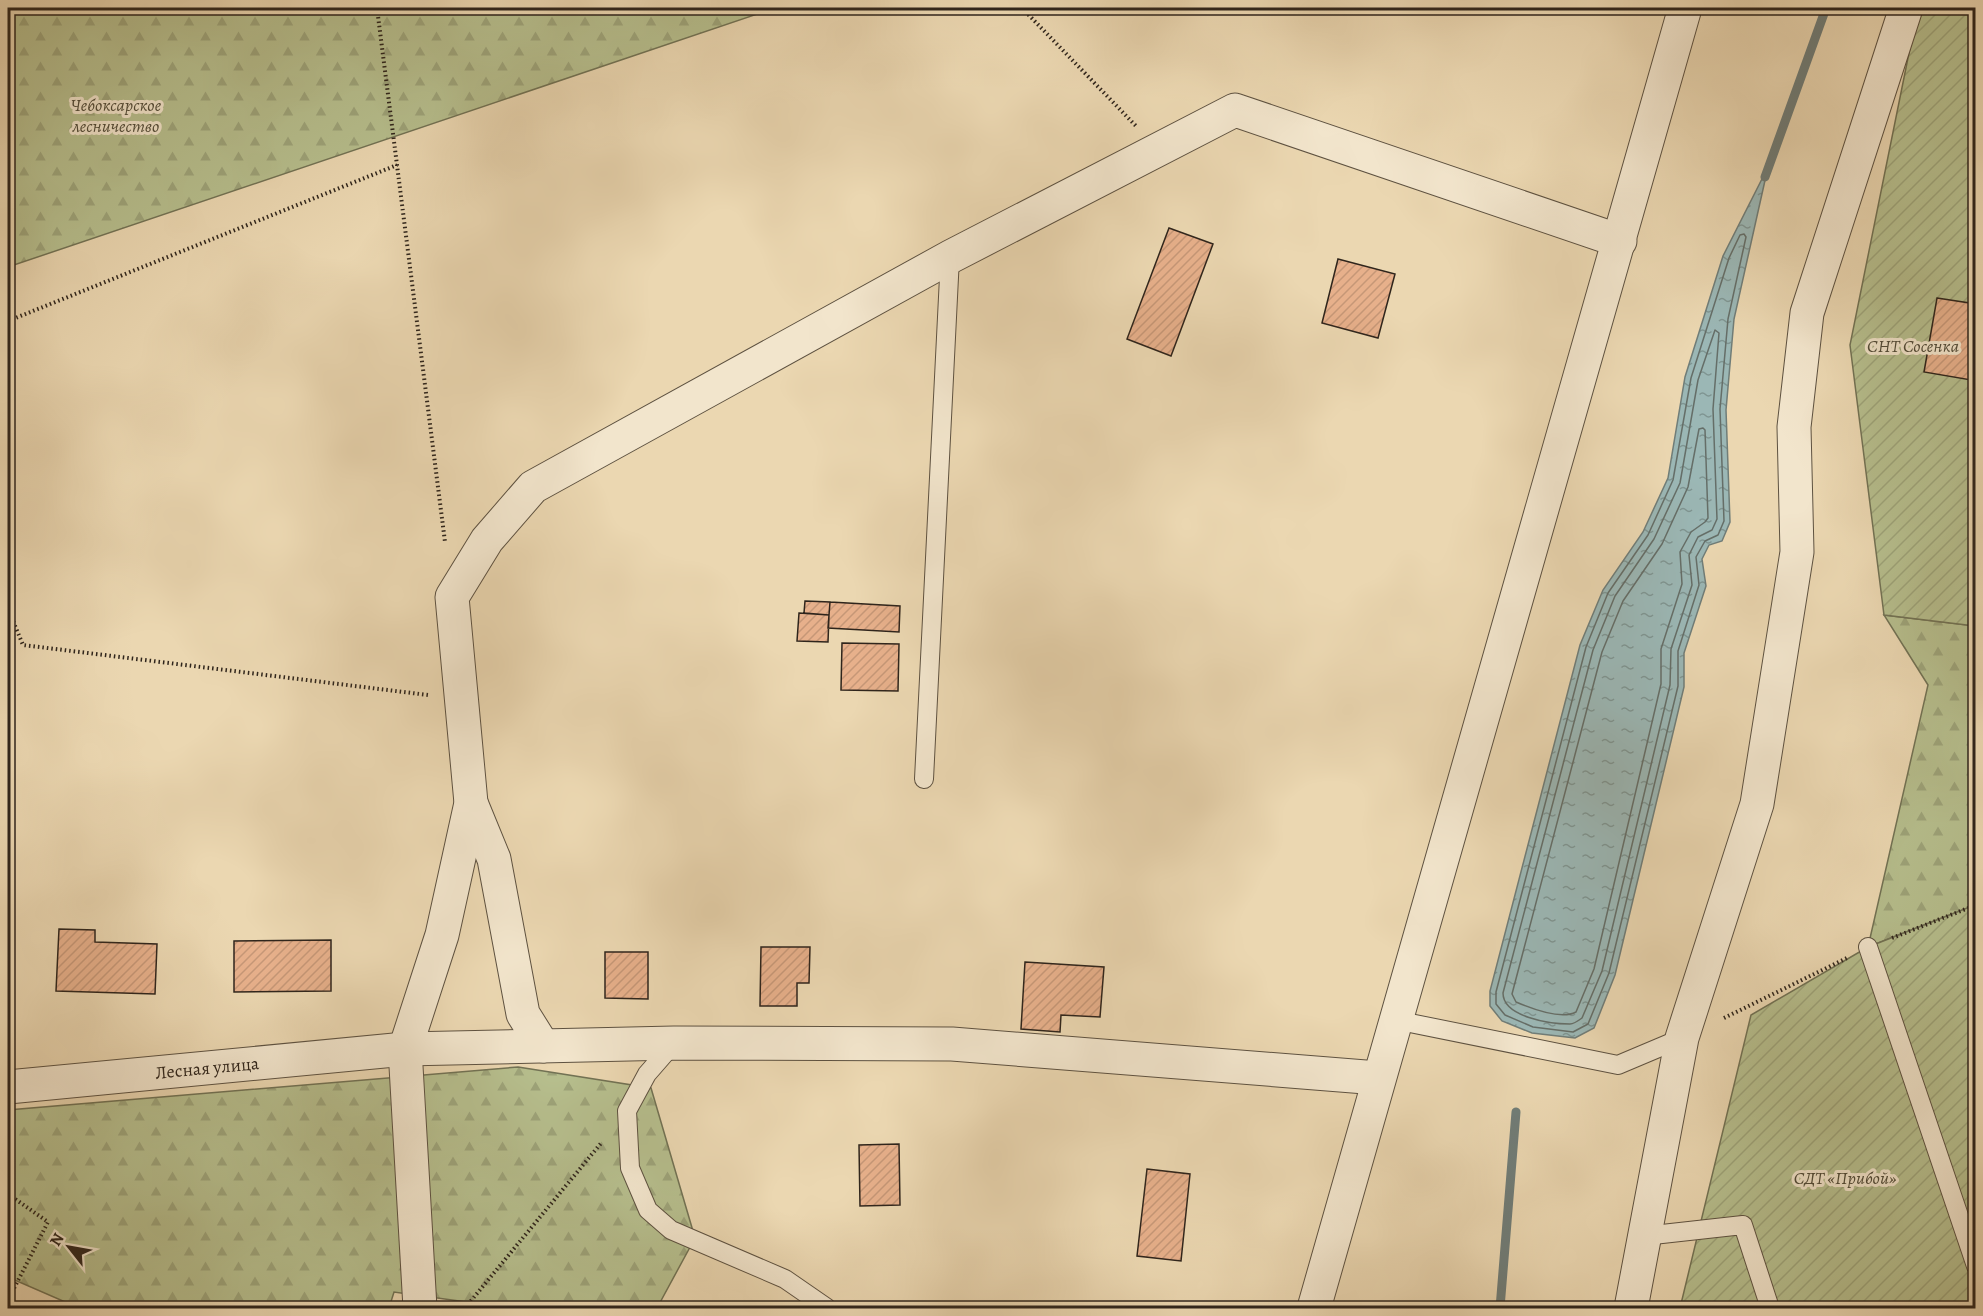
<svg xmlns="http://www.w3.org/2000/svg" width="1983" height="1316" viewBox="0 0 1983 1316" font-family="Alegreya,serif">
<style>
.forest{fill:url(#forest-firs);stroke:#727254;stroke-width:1.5}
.garden{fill:url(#garden-furrows);stroke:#727254;stroke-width:1.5}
.water{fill:url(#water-ripples);stroke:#707d78;stroke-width:1.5}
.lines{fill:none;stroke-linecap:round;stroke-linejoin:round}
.shore{stroke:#656e68;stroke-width:1.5}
.stream{stroke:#707d78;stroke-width:9}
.building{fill:url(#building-hatch);stroke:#2f251c;stroke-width:1.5}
.service-casing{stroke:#5e5241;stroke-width:20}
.minor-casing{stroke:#5e5241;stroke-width:35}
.path{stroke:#2f251c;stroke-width:4;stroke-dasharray:1.5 3;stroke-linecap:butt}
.service{stroke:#f2e5cc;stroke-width:18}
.minor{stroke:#f2e5cc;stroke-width:33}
.labels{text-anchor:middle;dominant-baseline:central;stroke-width:6;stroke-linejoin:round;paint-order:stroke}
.park-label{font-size:18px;font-style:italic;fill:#514b38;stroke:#f2e5cc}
.street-label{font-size:18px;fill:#2f251c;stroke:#f2e5cc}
</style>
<defs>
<pattern id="forest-firs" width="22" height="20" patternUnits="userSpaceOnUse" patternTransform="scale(1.5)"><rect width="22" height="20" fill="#b6be8d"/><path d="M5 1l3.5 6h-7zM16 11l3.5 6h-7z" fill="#9da379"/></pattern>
<pattern id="garden-furrows" width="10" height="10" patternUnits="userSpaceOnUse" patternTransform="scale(1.5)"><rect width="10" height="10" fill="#b6be8d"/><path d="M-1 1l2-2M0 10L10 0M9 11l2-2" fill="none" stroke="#9da379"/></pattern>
<pattern id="water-ripples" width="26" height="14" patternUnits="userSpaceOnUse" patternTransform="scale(1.5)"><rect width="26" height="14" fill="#9bb7b5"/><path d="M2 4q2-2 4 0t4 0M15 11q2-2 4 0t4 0" fill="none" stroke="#7f9592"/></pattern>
<pattern id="building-hatch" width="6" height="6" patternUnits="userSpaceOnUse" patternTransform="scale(1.5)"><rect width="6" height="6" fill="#e7b08b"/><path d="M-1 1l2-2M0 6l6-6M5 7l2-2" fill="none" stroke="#c69777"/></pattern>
</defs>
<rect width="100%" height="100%" fill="#ebd7b1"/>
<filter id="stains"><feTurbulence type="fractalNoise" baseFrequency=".00333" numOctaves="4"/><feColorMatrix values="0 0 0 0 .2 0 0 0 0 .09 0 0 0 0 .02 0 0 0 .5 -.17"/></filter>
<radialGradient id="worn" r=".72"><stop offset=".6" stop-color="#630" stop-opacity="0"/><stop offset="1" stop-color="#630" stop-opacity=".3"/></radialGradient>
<path class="forest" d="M8,8H775L8,267Z
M1884,615L1975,626V905L1868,947L1928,685Z
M518,1067L651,1088L695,1238L657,1308H489L488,1305L394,1292L389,1308H79L10,1278L8,1229V1110Z"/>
<path class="garden" d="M1923,8H1975V626L1884,615L1850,345L1911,43Z
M1975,905V1308H1680L1751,1015L1868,947Z"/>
<path class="water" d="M1768,167L1734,319L1726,410L1730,522L1722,541L1709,545L1702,559L1706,586L1684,653V687L1615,975L1594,1028L1575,1038L1532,1033L1502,1021L1490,1006V991L1580,645L1603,590L1643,532L1668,478L1685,377L1723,256Z"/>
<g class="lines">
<path class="shore" d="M1744,234L1746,237L1728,319L1720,409L1724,521L1718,535L1705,541L1696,557L1699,585L1678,651V686L1609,973L1588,1024L1573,1032L1533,1027L1505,1015L1496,1004V992L1586,647L1608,593L1648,535L1673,480L1691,378L1729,258L1740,235Z
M1715,330L1719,333L1713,409L1717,519L1712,530L1698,537L1689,555L1692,585L1671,649L1670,685L1602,971L1582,1018C1578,1021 1574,1024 1570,1024C1550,1024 1503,1017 1503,993L1593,650L1615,596L1654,539L1680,483L1698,380Z
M1703,428L1705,430L1708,518L1705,522L1691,532L1680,552L1682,584L1661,649V684L1594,969L1576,1012C1561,1020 1530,1008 1516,1002L1512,994L1602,652L1623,601L1662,544L1688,487L1699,429Z"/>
<path class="stream" d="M1765,177L1826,8
M1500,1308L1516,1112"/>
</g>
<path class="building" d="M1169,228L1213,244L1171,356L1127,339Z
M1338,259L1395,274L1378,338L1322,323Z
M1937,298L1976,304V358L1971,380L1924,372Z
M805,601L830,602L829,615L804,613Z
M830,602L900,606L899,632L828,628Z
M799,613L829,615L828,642L797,641Z
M842,643L899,644L898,691L841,690Z
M59,929L95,930V942L157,944L155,994L56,991Z
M331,940V991L234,992V941Z
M761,947H810L809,983H797V1006H760Z
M605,952H648V999L605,998Z
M1025,962L1104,967L1100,1017L1061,1015L1060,1032L1021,1029Z
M899,1144L900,1205L860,1206L859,1145Z
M1147,1169L1190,1174L1181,1261L1137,1256Z"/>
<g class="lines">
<g class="service-casing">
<path id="service" d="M924,779L950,257
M1868,947L1976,1266
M1395,1020L1618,1065L1682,1038
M674,1043L647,1074L627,1111L630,1168L648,1210L671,1230L785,1279L827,1308
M1644,1236L1743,1225L1770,1308"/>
</g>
<g class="minor-casing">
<g id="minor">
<path d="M471,803L494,859L523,1014L543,1046"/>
<path id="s1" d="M8,1087L405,1049L674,1043L952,1044L1378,1078"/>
<path d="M420,1308L405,1049L442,935L471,803L452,597L487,540L533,487L950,257L1235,110L1620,241"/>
<path d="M1314,1308C1435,874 1564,442 1685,8"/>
<path d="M1631,1308L1682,1038L1757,804L1797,552L1794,427L1807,313L1906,8"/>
</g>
</g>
<path class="path" d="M377,8L445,542
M1022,8L1136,126
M8,321L397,165
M8,609L23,645L428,695
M1892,938L1976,905
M1724,1018L1847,958
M8,1194L48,1222L8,1300
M465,1308L602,1142"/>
<use href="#service" class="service"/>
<use href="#minor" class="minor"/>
</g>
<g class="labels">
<g class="park-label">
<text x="116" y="105">Чебоксарское<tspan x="116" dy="21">лесничество</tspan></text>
<text x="1913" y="346">СНТ Сосенка</text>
<text x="1845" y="1178">СДТ «Прибой»</text>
</g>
<g class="street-label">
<text stroke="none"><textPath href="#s1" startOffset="200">Лесная улица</textPath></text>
</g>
</g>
<rect width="1983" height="1316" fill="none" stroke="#ebd7b1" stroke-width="30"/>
<rect x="9" y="9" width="1965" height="1298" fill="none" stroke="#2f251c" stroke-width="3"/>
<rect x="15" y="15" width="1953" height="1286" fill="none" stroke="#2f251c" stroke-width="1.5"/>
<g transform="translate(69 1247) rotate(301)" stroke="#f2e5cc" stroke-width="4.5" paint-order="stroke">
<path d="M0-4.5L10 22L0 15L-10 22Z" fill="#2f251c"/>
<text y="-9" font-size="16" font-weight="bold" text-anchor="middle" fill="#2f251c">N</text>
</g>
<rect width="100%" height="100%" filter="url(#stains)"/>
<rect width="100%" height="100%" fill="url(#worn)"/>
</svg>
